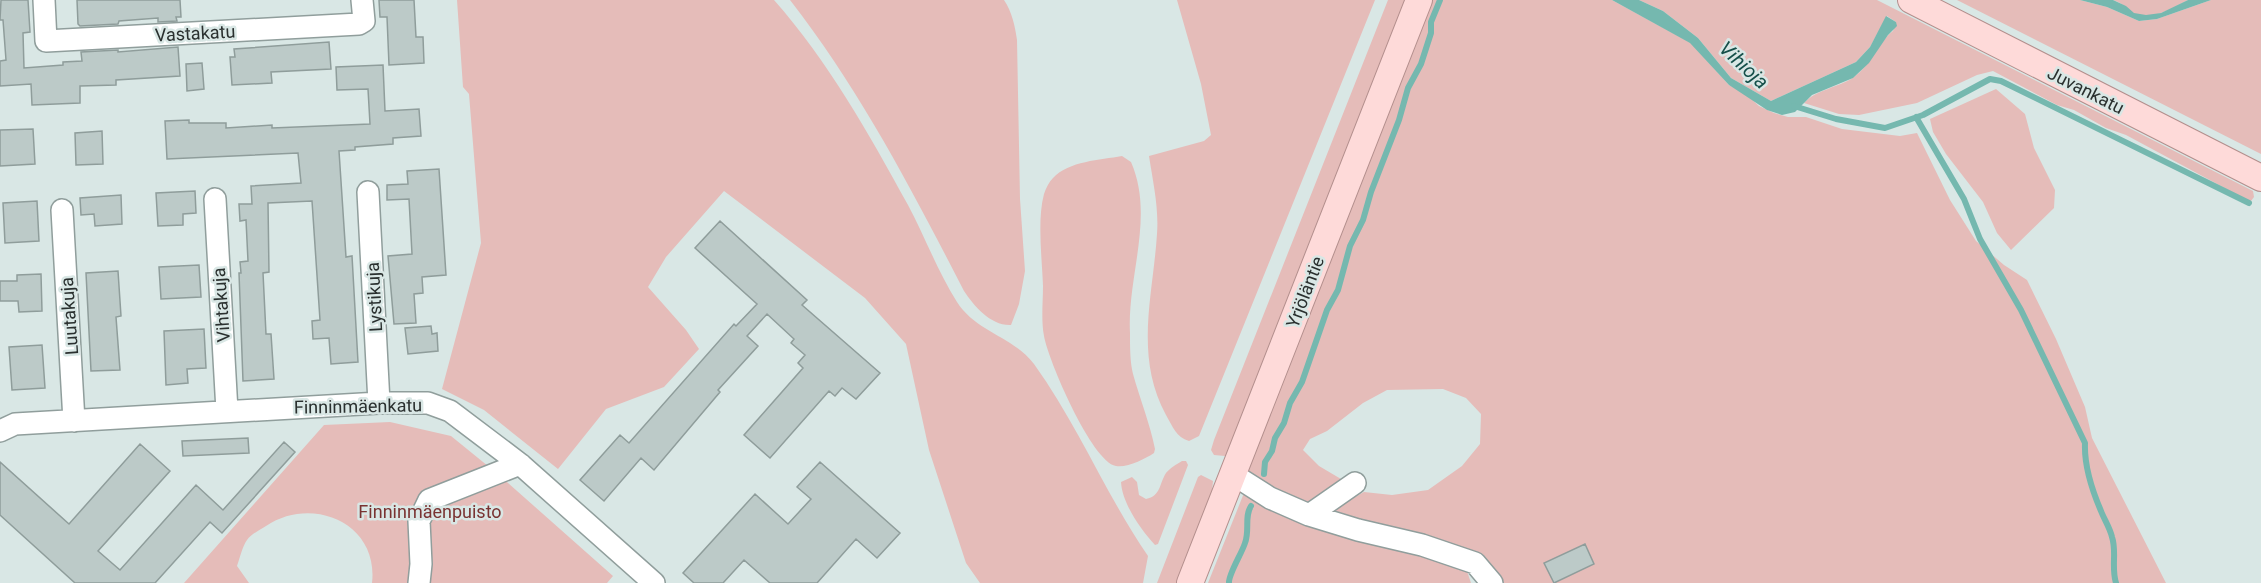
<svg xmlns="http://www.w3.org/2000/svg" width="2261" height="583" viewBox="0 0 2261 583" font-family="Roboto,sans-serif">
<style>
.green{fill:#e5bcb9}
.water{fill:#75b8af}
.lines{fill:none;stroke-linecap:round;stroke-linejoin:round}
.stream{stroke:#75b8af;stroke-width:6}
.building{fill:#bccac8;stroke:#8f9d9b;stroke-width:1.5}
.minor-casing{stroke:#909e9c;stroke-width:24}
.major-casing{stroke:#b38f8d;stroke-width:28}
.minor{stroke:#fff;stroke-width:21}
.major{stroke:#fedad9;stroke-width:26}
.labels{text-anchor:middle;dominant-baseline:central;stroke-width:5;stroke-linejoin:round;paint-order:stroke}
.street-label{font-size:18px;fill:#2a302f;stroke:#d9e7e5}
.park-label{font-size:18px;fill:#793332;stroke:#d9e7e5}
.water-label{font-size:20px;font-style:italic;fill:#154f49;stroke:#d9e7e5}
</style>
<rect width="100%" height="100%" fill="#d9e7e5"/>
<path class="green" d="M457,0H774C828,61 869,134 908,205C925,237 938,272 957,302C976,332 1014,337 1034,364C1078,425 1106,495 1148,556L1143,583H980L966,563L929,450L906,344L865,298L724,191L666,257L648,287L686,330L699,349L664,387L606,409L558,469L484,410L442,389L481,243L469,94L463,87Z
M790,0H1004C1012,12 1015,26 1017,40L1020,199L1025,271L1019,304L1011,325C991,326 974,306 964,291C912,190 860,90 790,0Z
M1177,0H1375L1199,436L1189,441C1176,437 1173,427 1166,415C1134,356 1153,296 1157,234C1159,208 1153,182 1149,156L1204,141L1211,135L1201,84Z
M1388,0H1407L1231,448L1225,456L1214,455L1211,450L1214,440Z
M1432,0H1612L1691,43L1729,85L1746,94L1759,106L1774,113L1788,117H1806L1842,129L1900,136L1917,133L1950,200L1976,241L2004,265L2027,280L2056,339L2085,407L2092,438L2166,583H1500L1491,580L1483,555L1458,552L1335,514L1333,509L1364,492L1392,495L1428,490L1462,466L1480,444L1481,414L1466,398L1443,389L1387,390L1363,403L1327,431L1310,439L1303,450L1319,466L1341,479L1338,489L1314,506L1270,490L1248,472V462Z
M1639,0H1877L2253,191L2254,197L2251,201L2247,200L2126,135L2106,128L2074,110L2057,105L1993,71L1977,75L1917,103L1859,115L1839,114L1804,103C1817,89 1838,88 1854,77C1871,65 1881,39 1893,31L1896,22L1887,16L1870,47L1856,62L1771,101L1731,78L1698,38L1663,11Z
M1957,0H2080L2107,7L2139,21L2157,19L2211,0H2261V154Z
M2113,0H2188C2174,7 2149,23 2133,13C2126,8 2122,3 2113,0Z
M1996,89L2025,114L2034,148L2055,190L2054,208L2011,250L1997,233L1983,202L1946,154L1933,132L1930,119Z
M1122,156L1131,162C1155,217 1127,276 1130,333C1130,347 1130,362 1133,374C1140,399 1150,424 1155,449L1154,453C1145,459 1127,468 1116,466C1092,462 1048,360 1044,336C1041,320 1043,302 1043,286C1042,258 1037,220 1044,194C1046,188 1049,182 1053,178C1069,161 1100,160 1122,156Z
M390,422L451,436L499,475L613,576L607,583H372C379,523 312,495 266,526C260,530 251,534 247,540C242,547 240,558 237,566L249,583H184L324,425Z
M1182,461H1186L1188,465L1158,544L1155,545C1141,530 1122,503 1121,482L1132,477L1137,482L1139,495L1146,499C1161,496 1159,484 1166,473C1170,468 1177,464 1182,461Z
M1201,475L1213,481L1212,491L1176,583H1157L1198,477Z
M1244,493L1375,537L1467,571L1471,583H1208Z"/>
<path class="water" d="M1612,0H1639L1663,11L1698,38L1731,78L1771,101L1856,62L1870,47L1886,16L1896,22L1897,26L1888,35L1869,63L1853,78L1812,95L1795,112L1782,115L1767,110L1729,85L1690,43Z
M2080,0H2113L2126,6L2134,13L2146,15L2161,13L2188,0H2211L2157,19L2139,21L2107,7Z"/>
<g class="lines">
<path class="stream" d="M1794,106L1836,119L1885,128L1923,115L1990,79L2001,81L2249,203
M1916,117L1964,199L1980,239L2021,310L2085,443C2084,466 2092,490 2101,511C2104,519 2110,528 2112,537C2117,552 2111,567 2116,583
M1264,474L1265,462L1272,451L1275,438L1284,423L1290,403L1302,382L1327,310L1338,290L1350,246L1363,220L1371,192L1399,120L1408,88L1421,64L1431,33V22L1440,0
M1229,583C1228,575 1242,553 1245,543C1250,530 1244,517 1251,506"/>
</g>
<path class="building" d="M1,0H28L30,32L23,33L24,68L63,65V62L82,61L81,52L118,50V52L178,47L180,76L116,80V85L80,86V103L32,105L31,84L0,86V61L6,60L3,20H0Z
M77,0H180L181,17H176L177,21L158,22V18L119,21L118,24L80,26L78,24Z
M379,0H414L416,37H423L424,63L389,65L387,17H380Z
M329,42L331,69L271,72L272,83L232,85L230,57H235L234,49Z
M202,63L204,89L187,91L186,64Z
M383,65L385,111L419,109L421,136L393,138V144L355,147V150L339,151L346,257L352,256L358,362L331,364L329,338L313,339L312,321L320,320L312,201L268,203L269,272L263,273L266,334H271L274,379L243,381L239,273H241L240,262L248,261L246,220L240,221L239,204H252L251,186L301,183L298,153L167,159L165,121L189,120V123H226V128L272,125V128L370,124L368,89L337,90L336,67Z
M33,129L35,164L0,166V130Z
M102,131L103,164L76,165L75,133Z
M439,169L446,275L422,277L423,293L414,294L416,323L394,324L388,256L412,254L409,199L387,200V185L408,184L407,171Z
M195,191L196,213L183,214V225L158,226L156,193Z
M121,195L122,224L95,226L94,214L81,215L80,198Z
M37,201L39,241L5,243L3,203Z
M720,221L807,300L802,305L880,373L856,399L842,388L835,396L829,391L770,458L744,435L803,368L798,363L805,355L791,343L794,339L767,314L747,336L758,346L718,390L720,392L654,470L641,458L604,501L580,480L620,435L629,443L734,324L736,326L757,304L695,248Z
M199,265L201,297L161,299L159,267Z
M118,271L121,316L116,317L120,370L91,371L86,273Z
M41,274L42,311L19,312L18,301H0V281H17V275Z
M431,326L432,334L437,333L438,351L408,354L405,328Z
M204,329L206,368L187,369L188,383L166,385L164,331Z
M42,345L45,388L12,390L9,347Z
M248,438L249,453L183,456L182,441Z
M284,442L295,452L222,533L210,522L155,583H75L0,515V462L69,524L140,444L170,471L98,551L120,570L196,485L223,510Z
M820,462L900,533L877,558L856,539L817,583H770L744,560L723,583H694L683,573L755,494L788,524L811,499L797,487Z
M1585,544L1594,564L1554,583L1544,563Z"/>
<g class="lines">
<g class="minor-casing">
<path id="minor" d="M44,0L46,41L359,24L364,21L362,0
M368,192L379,403
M215,199L227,411
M62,210L74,421
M0,431L15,424L379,403H428L450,411L520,464L654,583
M1234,475L1270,498L1309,515L1358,530L1422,545L1475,563L1492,583
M1309,515L1355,483
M419,583L421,564L419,521L429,500L520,464"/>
</g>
<g class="major-casing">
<path id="major" d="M1911,0L2261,178
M1190,583L1419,0"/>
</g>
<use href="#minor" class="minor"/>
<use href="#major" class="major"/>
</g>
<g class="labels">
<g class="street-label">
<text transform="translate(195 33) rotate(-3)">Vastakatu</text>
<text transform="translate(2086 90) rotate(27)">Juvankatu</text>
<text transform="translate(1305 292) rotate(-69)">Yrjöläntie</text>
<text transform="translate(374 297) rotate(-93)">Lystikuja</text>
<text transform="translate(221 305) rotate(-94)">Vihtakuja</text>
<text transform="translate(69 316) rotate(-94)">Luutakuja</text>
<text transform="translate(358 406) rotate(-1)">Finninmäenkatu</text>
</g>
<g class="park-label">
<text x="430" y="511">Finninmäenpuisto</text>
</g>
<g class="water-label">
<text transform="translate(1744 65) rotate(43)">Vihioja</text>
</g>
</g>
</svg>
